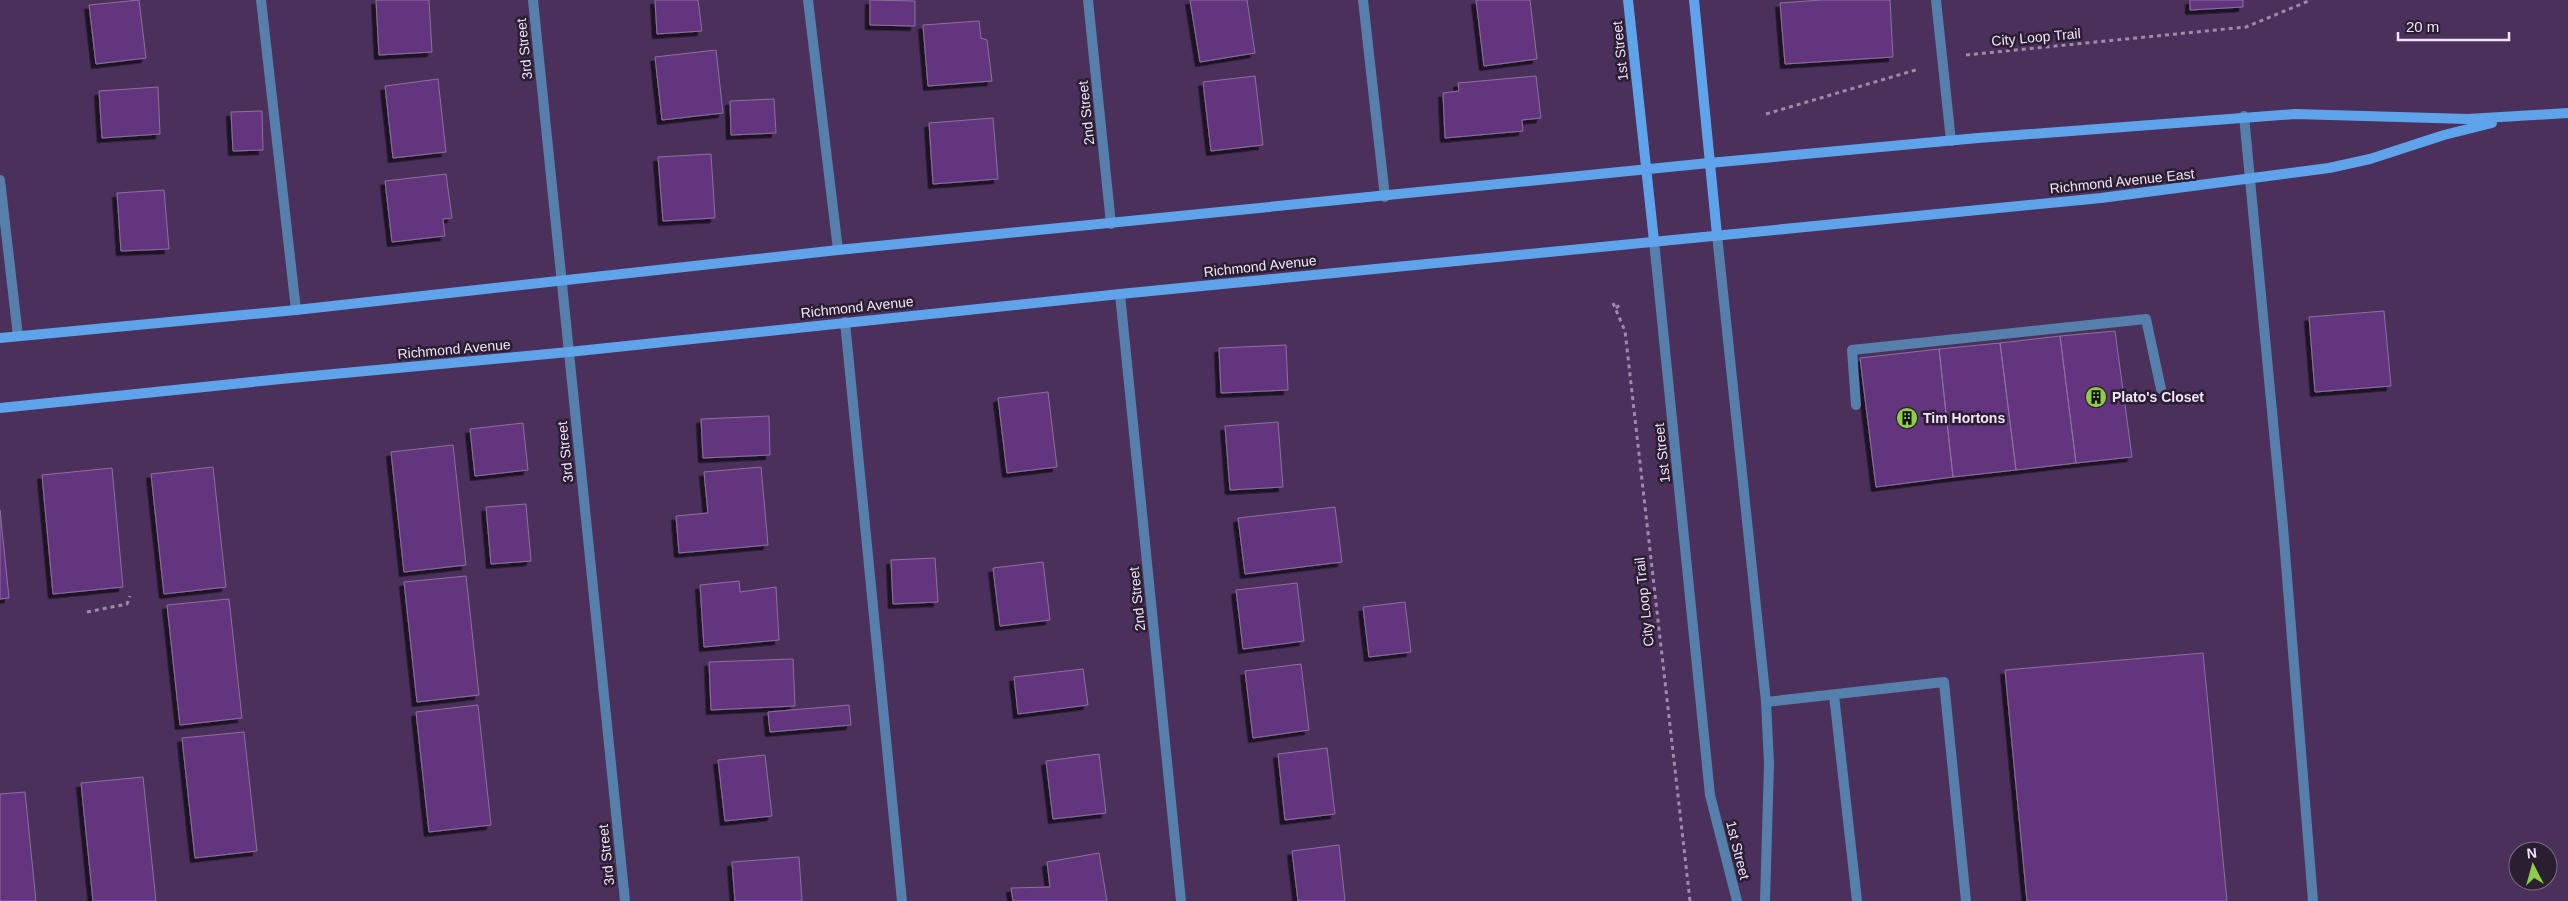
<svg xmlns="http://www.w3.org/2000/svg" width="2568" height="901" viewBox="0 0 2568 901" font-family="Arial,sans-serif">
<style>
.building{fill:#64357f;stroke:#8d70a0;filter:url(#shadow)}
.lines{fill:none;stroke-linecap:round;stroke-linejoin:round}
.path{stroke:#9f8aac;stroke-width:3;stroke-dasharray:4 4;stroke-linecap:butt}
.service{stroke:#567fac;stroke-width:10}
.minor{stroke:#567fac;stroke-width:10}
.tertiary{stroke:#567fac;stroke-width:10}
.secondary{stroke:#5fa3eb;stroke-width:10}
.labels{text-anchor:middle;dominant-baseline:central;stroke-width:5;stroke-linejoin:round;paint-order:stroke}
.street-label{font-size:14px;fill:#f2e3fd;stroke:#2a1e31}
.poi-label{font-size:14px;font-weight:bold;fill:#f2e3fd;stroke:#2a1e31;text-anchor:start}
</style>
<defs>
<filter id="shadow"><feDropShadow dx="-4.5" dy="4.5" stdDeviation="0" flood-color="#0009"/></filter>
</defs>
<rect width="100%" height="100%" fill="#4a305a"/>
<path class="building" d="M139,0L146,58L96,64L89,5Z
M376,0H429L432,52L379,55Z
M655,0H698L702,31L657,34Z
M870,0L915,1V26L870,25Z
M1190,0H1247L1255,53L1200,62Z
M1476,0H1530L1537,59L1484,66Z
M1821,0H1890L1893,57L1785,64L1780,3Z
M2190,0H2243V7L2190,10Z
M979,21L981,38L987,40L992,81L928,86L923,25Z
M716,50L723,113L662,120L655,57Z
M1255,76L1263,145L1211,151L1203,82Z
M1536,76L1541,118L1522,120L1523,131L1445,138L1443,93L1459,91L1458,83Z
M438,79L446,152L393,158L385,86Z
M158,87L160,134L102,138L99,91Z
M774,99L776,133L731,135L730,101Z
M262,111L263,150L233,151L231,112Z
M993,118L998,179L933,184L929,123Z
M711,154L715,218L663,221L658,157Z
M446,174L452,218L443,219L445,236L392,242L385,181Z
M164,190L169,249L121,251L117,193Z
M2384,311L2391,386L2315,392L2309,317Z
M2115,331L2132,457L2076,463L2060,336Z
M2060,336L2076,463L2016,470L2000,343Z
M2000,343L2016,470L1953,477L1939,349Z
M1286,345L1288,390L1221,393L1219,348Z
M1939,349L1953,477L1876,487L1860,358Z
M1048,392L1057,467L1007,473L998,398Z
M769,416L770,455L703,458L701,419Z
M1278,422L1283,487L1230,490L1225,426Z
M523,423L528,470L475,476L470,429Z
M453,445L466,565L404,572L391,452Z
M213,467L226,587L164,594L151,474Z
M761,467L768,545L679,553L676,516L708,513L704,472Z
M112,468L123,587L53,594L42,475Z
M526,504L531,561L491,564L486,507Z
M1335,507L1342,562L1245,574L1238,518Z
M0,510L9,598L0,599Z
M935,558L938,602L893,604L891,560Z
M1043,562L1050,620L1000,626L993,568Z
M466,576L479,695L417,702L404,582Z
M739,581L740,592L776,587L779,640L704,647L700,585Z
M1297,583L1304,641L1243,649L1236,590Z
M229,599L242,718L180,725L167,605Z
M1405,602L1411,652L1369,657L1363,607Z
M2203,653L2227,901H2027L2005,670Z
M793,659L795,706L711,710L709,662Z
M1301,664L1309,730L1253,738L1245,671Z
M1083,669L1088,705L1018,714L1014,677Z
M478,705L491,825L429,832L416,712Z
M849,705L851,725L770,732L768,712Z
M244,732L257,851L195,858L182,738Z
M1327,748L1335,814L1285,820L1278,754Z
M1099,754L1106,813L1053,819L1046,761Z
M765,755L772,816L725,821L718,760Z
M143,777L156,901H93L81,783Z
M25,792L36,901H0V794Z
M1339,845L1345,901H1298L1292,851Z
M1099,853L1107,901H1013L1011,888L1050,887L1047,862Z
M799,857L802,901H735L732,862Z"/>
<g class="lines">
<path class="path" d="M1966,55L2246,27L2311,0
M1766,114L1919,69
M1613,303L1625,331L1690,901
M1616,308L1621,304
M87,612L127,604L130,596"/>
<path class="service" d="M261,0L296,310
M808,0L838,250
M1363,0L1385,197
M1936,0L1951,141
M2244,116L2283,527L2313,901
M845,322L902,901
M1856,405L1852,350L2146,319L2161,389
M1834,695L1857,901
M1766,702L1944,682L1966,901"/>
<path class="minor" d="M533,0L625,901
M1088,0L1111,224
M0,180L18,336
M1120,294L1181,901"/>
<path class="tertiary" d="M1717,235L1766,702L1769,764L1765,901
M1654,241L1710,795L1737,901"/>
<path class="secondary" d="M1628,0L1654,241
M1694,0L1717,235
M0,338L296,310L838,250L1709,163L1978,138L2295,114L2468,119L2568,113
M0,408L291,378L569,352L1120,294L2101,198L2329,168L2370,159L2444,135L2492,123"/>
</g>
<defs>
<g id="building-disc" transform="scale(1.125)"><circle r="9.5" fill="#8dce44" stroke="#2a1e31"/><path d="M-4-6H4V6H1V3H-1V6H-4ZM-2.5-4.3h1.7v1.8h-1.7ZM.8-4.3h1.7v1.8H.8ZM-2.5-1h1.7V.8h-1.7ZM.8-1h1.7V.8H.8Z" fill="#111"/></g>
</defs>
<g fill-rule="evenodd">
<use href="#building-disc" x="2096" y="397"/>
<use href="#building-disc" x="1907" y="418"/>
</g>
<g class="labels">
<g class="street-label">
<text transform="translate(2036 37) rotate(-5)">City Loop Trail</text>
<text transform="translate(524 49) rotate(-96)">3rd Street</text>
<text transform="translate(1620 51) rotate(-96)">1st Street</text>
<text transform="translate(1086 113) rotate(-96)">2nd Street</text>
<text transform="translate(2122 181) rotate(-6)">Richmond Avenue East</text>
<text transform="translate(1260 266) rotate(-6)">Richmond Avenue</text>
<text transform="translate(857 307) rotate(-6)">Richmond Avenue</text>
<text transform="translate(454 349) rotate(-5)">Richmond Avenue</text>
<text transform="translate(565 452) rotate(-96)">3rd Street</text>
<text transform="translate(1662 453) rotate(-96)">1st Street</text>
<text transform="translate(1137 599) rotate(-96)">2nd Street</text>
<text transform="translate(1644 602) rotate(-96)">City Loop Trail</text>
<text transform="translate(1738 850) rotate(76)">1st Street</text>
<text transform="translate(606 855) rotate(-96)">3rd Street</text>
</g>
<g class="poi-label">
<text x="2112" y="397">Plato's Closet</text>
<text x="1923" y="418">Tim Hortons</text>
</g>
</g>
<g transform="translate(2533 866) rotate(354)"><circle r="24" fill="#2a1e31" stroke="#7a6d83"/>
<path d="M0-4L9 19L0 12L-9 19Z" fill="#8dce44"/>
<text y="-8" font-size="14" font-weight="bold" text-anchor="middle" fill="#f2e3fd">N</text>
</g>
<path d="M2398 32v8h111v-8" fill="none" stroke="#f2e3fd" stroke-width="2.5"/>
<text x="2406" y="32" font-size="15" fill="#f2e3fd" stroke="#2a1e31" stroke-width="4" paint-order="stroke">20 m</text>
</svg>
